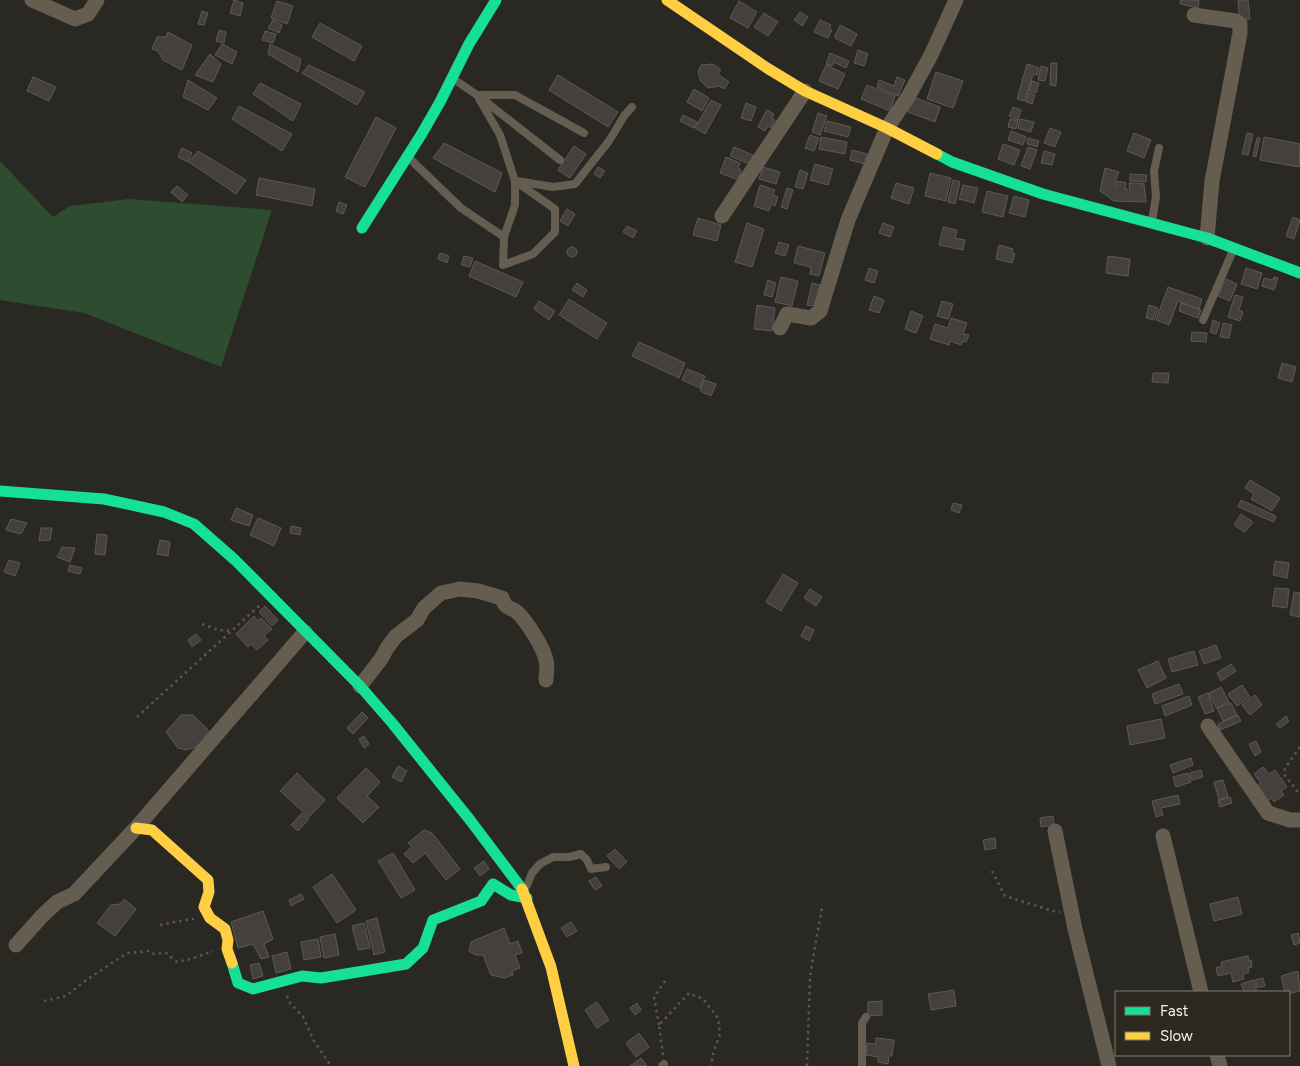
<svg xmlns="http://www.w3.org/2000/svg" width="1300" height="1066" viewBox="0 0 1300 1066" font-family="Figtree,sans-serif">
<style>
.green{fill:#2d4c30}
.building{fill:#44403d;stroke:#5d5a56}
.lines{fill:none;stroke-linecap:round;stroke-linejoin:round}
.path{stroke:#5c564d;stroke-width:2.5;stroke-dasharray:2.5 4;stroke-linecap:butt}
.lane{stroke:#655d50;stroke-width:8}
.street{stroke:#655d50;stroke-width:15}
.fast{stroke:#16e098;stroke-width:11}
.slow{stroke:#ffcf43;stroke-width:11}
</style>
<rect width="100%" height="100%" fill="#2a2822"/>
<path class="green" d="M0,161L53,217L70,206L129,199L272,210L221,367L84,313L0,300Z"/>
<path class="building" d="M234,0L243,3L240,16L230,13Z
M1181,0H1199L1198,8L1180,4Z
M1238,0H1248L1250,19L1240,20Z
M277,1L293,6L287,24L271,18Z
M739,1L757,12L748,28L730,18Z
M202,11L208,13L204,25L198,24Z
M800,12L808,17L802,26L794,20Z
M764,13L778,22L768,36L754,27Z
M273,20L282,25L279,33L268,28Z
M820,20L831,25L829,28L832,30L828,38L814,32Z
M320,23L362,46L354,61L312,37Z
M840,25L857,34L851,46L835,38V36Z
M219,30L226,32L224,43L216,41Z
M265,31L276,34L273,43L262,40Z
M168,32L192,45L182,70L163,60L158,51L152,49L157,37H166Z
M222,44L237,52L232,64L215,55Z
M270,44L301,59L298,72L268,54Z
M858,50L868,54L864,66L854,63Z
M830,53L849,61L846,68L834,62L832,66L826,64Z
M210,54L221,64L213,82L195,75Z
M1051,63H1057L1056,86L1050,85Z
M713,64L721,70L718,74L729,82L724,89L719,86L708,88L701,81L698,72L701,65Z
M1027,64L1039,68L1037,75L1033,74L1025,101L1017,99Z
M309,65L365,92L357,105L302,73Z
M826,65L845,74L838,89L819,81Z
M1041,66L1048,68L1045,81L1038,80Z
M936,72L963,81L953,108L927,99Z
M558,75L618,112L608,127L549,90Z
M33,77L56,87L49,101L27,91Z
M897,77L905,80L898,96L877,87L879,80L894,86Z
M188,80L217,98L208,110L183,97Z
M1032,81L1039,83L1036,93L1029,91Z
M260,83L301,104L293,121L253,94Z
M867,85L895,96L890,111L861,99Z
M694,89L709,98L702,111L687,102Z
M1029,93L1035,95L1032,104L1026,102Z
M913,97L940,107L935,122L908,112Z
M711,100L721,105L705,134L695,128Z
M746,103L756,107L751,121L741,118Z
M239,106L292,134L282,151L232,119Z
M1013,107L1021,110L1018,120L1009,116Z
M767,110L774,114L772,119L775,120L771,128L768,126L765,131L758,127Z
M818,113L827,116L820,135L812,132Z
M683,115L697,122L694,128L680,121Z
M376,117L396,128L365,187L345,177Z
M1010,119L1018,121L1016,129L1008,127Z
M1020,119L1034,122L1031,132L1018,128Z
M827,121L851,127L848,137L824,131Z
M1050,128L1061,132L1055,147L1044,143Z
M1011,131L1026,137L1023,145L1008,140Z
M1134,133L1151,140L1144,158L1127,151Z
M1247,133L1253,134L1248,155L1242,154Z
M810,135L819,138L814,151L805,148Z
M821,137L847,142L845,154L819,149Z
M1264,137L1300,144L1299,167L1260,160Z
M1028,138L1039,141L1037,147L1027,144Z
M1257,138H1260L1256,157L1253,156Z
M444,143L502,173L495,192L433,158Z
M1003,144L1020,150L1014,165L998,159Z
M574,146L586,154L570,178L558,170Z
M734,147L753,155L749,164L730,156Z
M1028,147L1037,150L1030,169L1021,166Z
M182,148L192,153L188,162L178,157Z
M852,150L867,154L865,164L850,160Z
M198,151L246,180L236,194L189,162Z
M1044,151L1055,154L1052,165L1041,163Z
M726,157L740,163L738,168L741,170L738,180L720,173Z
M815,164L833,169L828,185L810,180Z
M598,167L605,171L600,178L594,174Z
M763,167L780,172L776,184L759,179Z
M1105,168L1119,172L1114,185L1116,187L1117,181L1126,183L1125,189L1130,190L1129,183L1144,184L1146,202L1114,201L1100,191Z
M800,170L808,173L803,189L795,187Z
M930,173L951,178L946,201L925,196Z
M1130,174L1147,175L1146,182L1130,181Z
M259,178L315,189L312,206L256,195Z
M953,180L960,182L955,204L948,202Z
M896,183L914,188L909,204L891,198Z
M760,185L775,190L773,195L778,197L775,206L771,204L769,211L754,206Z
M963,185L978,188L974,203L959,199Z
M177,186L188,195L182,202L171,192Z
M787,188L793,190L787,209L781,207Z
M987,191L1008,196L1003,217L982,212Z
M1014,196L1029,200L1025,217L1009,213Z
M339,202L347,205L343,214L336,211Z
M567,209L575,214L568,226L560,221Z
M1293,217L1300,220L1294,239L1286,236Z
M698,218L721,225L717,241L693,235Z
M747,223L764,229L752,267L735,262Z
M883,223L894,227L890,237L879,233Z
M627,226L637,231L633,238L623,232Z
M943,227L957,230L955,238L965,240L963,250L939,245Z
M779,242L789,245L785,256L775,253Z
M999,245L1013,249L1012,253L1015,254L1012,263L996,259Z
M798,246L825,253L819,276L810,274L811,267L794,263Z
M567 252a5 5 0 1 1 10 0a5 5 0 1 1-10 0Z
M440,253L449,256L447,263L438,259Z
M464,256L473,258L470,267L461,265Z
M1108,256L1130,259L1128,276L1106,273Z
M475,261L523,282L516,297L469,276Z
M869,268L878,271L874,283L865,280Z
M1246,268L1262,273L1257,289L1241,284Z
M781,277L798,281L792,306L775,302Z
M1274,277L1278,278L1274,290L1262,286L1264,278L1273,280Z
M1226,279L1237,284L1230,301L1218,296Z
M768,280L776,283L772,297L764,295Z
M577,283L587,290L583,297L572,290Z
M812,283L820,285L814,306L807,305Z
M1168,287L1202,299L1199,309L1178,301L1169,325L1156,320Z
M1235,295L1243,297L1239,310L1243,312L1240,321L1228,317Z
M874,296L884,300L879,313L869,310Z
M569,299L607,323L597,339L559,315Z
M539,301L555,311L549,320L534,309Z
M942,301L953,304L948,319L937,316Z
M1181,303L1201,310L1198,318L1179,311Z
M757,305L775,308L772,331L754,329Z
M1149,305L1158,308L1154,320L1146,318Z
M911,311L923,316L916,333L905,329Z
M951,318L967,323L963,334L969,335L966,342L963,341L961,345L950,341L949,345L930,339L935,324L948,328Z
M1213,320L1220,323L1216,334L1210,332Z
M1223,323L1232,325L1229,338L1220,337Z
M1192,332L1207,333L1206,342L1191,341Z
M639,342L685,363L679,378L632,356Z
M1282,363L1296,367L1292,382L1278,378Z
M687,369L705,376L700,388L682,380Z
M1153,373H1169L1168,383L1152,382Z
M704,380L716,384L711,396L700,391Z
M1250,480L1280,498L1272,511L1251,499L1254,494L1245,488Z
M1241,500L1276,516L1274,522L1238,507Z
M953,503L962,505L959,513L951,510Z
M236,508L253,515L249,526L231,520Z
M1241,514L1253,522L1245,532L1234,525Z
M258,518L281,528L274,546L250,535Z
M11,519L27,523L21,534L6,530Z
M291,526L301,528L300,535L290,533Z
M41,528H52L50,540L39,541Z
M97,534L107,535L105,555L95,554Z
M160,540L170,542L168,556L157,554Z
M62,547L75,548L70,562L57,557Z
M9,560L20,563L15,576L4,572Z
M1275,561L1289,563L1287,578L1273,575Z
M70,565L82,568L80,574L68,571Z
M783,574L798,583L781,611L766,602Z
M1275,588L1289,589L1287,608L1272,606Z
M810,589L822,597L816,606L804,598Z
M1294,592L1300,593V617L1290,615Z
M265,606L278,620L272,626L259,612Z
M254,616L258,621L261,618L272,629L264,636L268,640L257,650L251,644L248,647L236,634Z
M806,626L814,630L809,641L801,636Z
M196,634L201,640L192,647L188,640Z
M1216,645L1221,658L1204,664L1199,651Z
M1194,651L1198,665L1172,672L1168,659Z
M1158,661L1166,678L1147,688L1138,670Z
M1231,664L1236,671L1221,681L1217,673Z
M1179,684L1183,694L1155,704L1152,694Z
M1242,685L1250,697L1237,706L1228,694Z
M1221,687L1229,702L1216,708L1209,693Z
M1208,693L1214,711L1205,714L1198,697Z
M1255,695L1262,705L1250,715L1242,705Z
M1189,696L1192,705L1165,716L1162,706Z
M1231,703L1237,715L1223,721L1217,708Z
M362,712L368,718L353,734L347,728Z
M181,715H193L210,732L198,746L187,750L178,748L166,732Z
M1238,715L1241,721L1220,730L1218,724Z
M1286,716L1289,721L1280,728L1276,724Z
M1161,719L1165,738L1130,745L1127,726Z
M364,736L369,744L364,748L359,739Z
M1256,741L1261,752L1255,756L1249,744Z
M1191,758L1193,765L1173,773L1170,765Z
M398,766L407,771L401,782L392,777Z
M1263,767L1269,774L1275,770L1287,787L1281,791L1284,795L1274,802L1271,798L1267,801L1256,786L1261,783L1254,774Z
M366,768L380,782L367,796L379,807L363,823L337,798Z
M1201,770L1203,777L1192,780L1190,773Z
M297,773L325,800L309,817L280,791Z
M1188,773L1191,782L1176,787L1173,777Z
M1223,780L1228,797L1219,800L1214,782Z
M1178,795L1180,804L1161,808L1163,815L1156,817L1152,801Z
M1230,797L1232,803L1220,807L1218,801Z
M302,813L309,819L298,831L291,825Z
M1053,816L1054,825L1041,827L1040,818Z
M424,830L432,833L460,869L446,880L425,853L413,863L404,854L412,847L408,843Z
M995,838L996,848L985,850L983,840Z
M615,849L627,862L619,869L607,856Z
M393,853L415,890L401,898L378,861Z
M484,861L489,869L480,876L474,868Z
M332,874L356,910L337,923L313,887Z
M596,877L602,886L595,890L589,881Z
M301,894L304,899L291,906L289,900Z
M1238,897L1242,914L1214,921L1210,904Z
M124,899L136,909L115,936L97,923L111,905L120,904Z
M263,911L273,939L264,944L269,957L261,959L253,944L238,948L231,922Z
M377,918L385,952L374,955L366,921Z
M571,922L577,931L567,937L561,928Z
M364,923L370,948L358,950L352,926Z
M504,928L510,944L518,941L522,953L515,955L520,968L512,971L513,975L504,978L491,975L483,955H476L469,951L471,942Z
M1298,933L1300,943L1294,945L1291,935Z
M335,934L339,955L324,958L320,937Z
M318,939L321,957L304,960L301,942Z
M287,952L291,969L276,973L272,956Z
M1248,956L1249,961L1251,960L1252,967L1248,968L1249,972L1243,974L1244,979L1233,982L1231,973L1218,976L1216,968L1222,966L1221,962Z
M259,963L263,976L253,979L250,965Z
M1298,971L1300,991L1289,994L1285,992L1281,976Z
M1263,978L1265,986L1257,988L1255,980Z
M1253,980L1257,992H1244L1241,984Z
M954,990L956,1006L931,1010L928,994Z
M882,1001V1015L868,1016V1002Z
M597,1002L609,1020L597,1028L585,1010Z
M637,1003L641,1010L635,1015L630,1008Z
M639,1033L649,1047L636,1057L626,1043Z
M876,1038L894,1040L892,1056H889L888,1064L878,1062V1057L866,1055L867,1043L876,1044Z
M641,1058L647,1066H630Z"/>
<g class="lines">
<path class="path" d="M202,624L218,630L231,631
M137,717L260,605
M1300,747L1285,768L1284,774L1300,795
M992,871L1005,896L1056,912H1060
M160,925L179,921L194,919
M287,996L289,1002L303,1017L314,1041L331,1066
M44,1001L66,996L85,981L127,953L150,951L154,954L166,953L177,962L191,959L213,951
M659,1025L654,997L667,978
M663,1055L659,1025L689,993L703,999L718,1018L720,1034L714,1050L711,1066
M807,1066L810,976L822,907"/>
<path class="lane" d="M452,78L477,95L500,135L515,181V205L504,237L503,265L533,254L555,232V209L515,181
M477,95H515L584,133
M481,98L560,160
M409,158L461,208L504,237
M517,181L553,187L575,184L609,141L624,116L632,107
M1152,221L1156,197L1154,171L1159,148
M1203,320L1234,248
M525,890L532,873L540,864L553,857H569L581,854L587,860L591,869L606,867
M662,1066L664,1064
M862,1066V1023L866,1017"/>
<path class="street" d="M32,0L75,19L88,14L97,0
M1194,15L1236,21L1240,24V33L1212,181L1207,238
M722,216L805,91
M780,328L787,314L811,318L820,311L848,220L887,128L908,97L931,55L956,0
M360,686L381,659L387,648L396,636L417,620L424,608L441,593L460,589L478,591L502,598C506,611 511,606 518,613C528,623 543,647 546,660C548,666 546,674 546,680
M1208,726L1268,813L1290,820H1300
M1055,831L1075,929L1109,1066
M1163,836L1201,992
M16,945L43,915L57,902L74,894L136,828L305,632
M1217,1055L1220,1066"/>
<path class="fast" d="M937,154L952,162L1043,194L1207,238L1300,273
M362,228L421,135L440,102L469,44L496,0
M0,491L104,499L164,512L194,524L235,560L360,686L393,724L470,820L522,889
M232,963L238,983L253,989L302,976L321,978L406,964L423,948L433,920L481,901L493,884L511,895L527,898"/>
<path class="slow" d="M667,0L767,68L805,91L887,128L937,154
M136,828L152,830L208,880L209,892L204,907L210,918L225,929L228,940L227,949L232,963
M522,889L551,967L574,1066"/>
</g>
<rect x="1115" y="991" width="175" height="65" fill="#2d291f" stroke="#7d7a71"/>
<rect x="1125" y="1007" width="25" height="8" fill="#16e098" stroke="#7d7a71"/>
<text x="1160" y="1016" font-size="15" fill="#f6f3ed">Fast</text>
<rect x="1125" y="1032" width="25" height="8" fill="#ffcf43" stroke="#7d7a71"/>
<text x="1160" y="1041" font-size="15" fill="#f6f3ed">Slow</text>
</svg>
